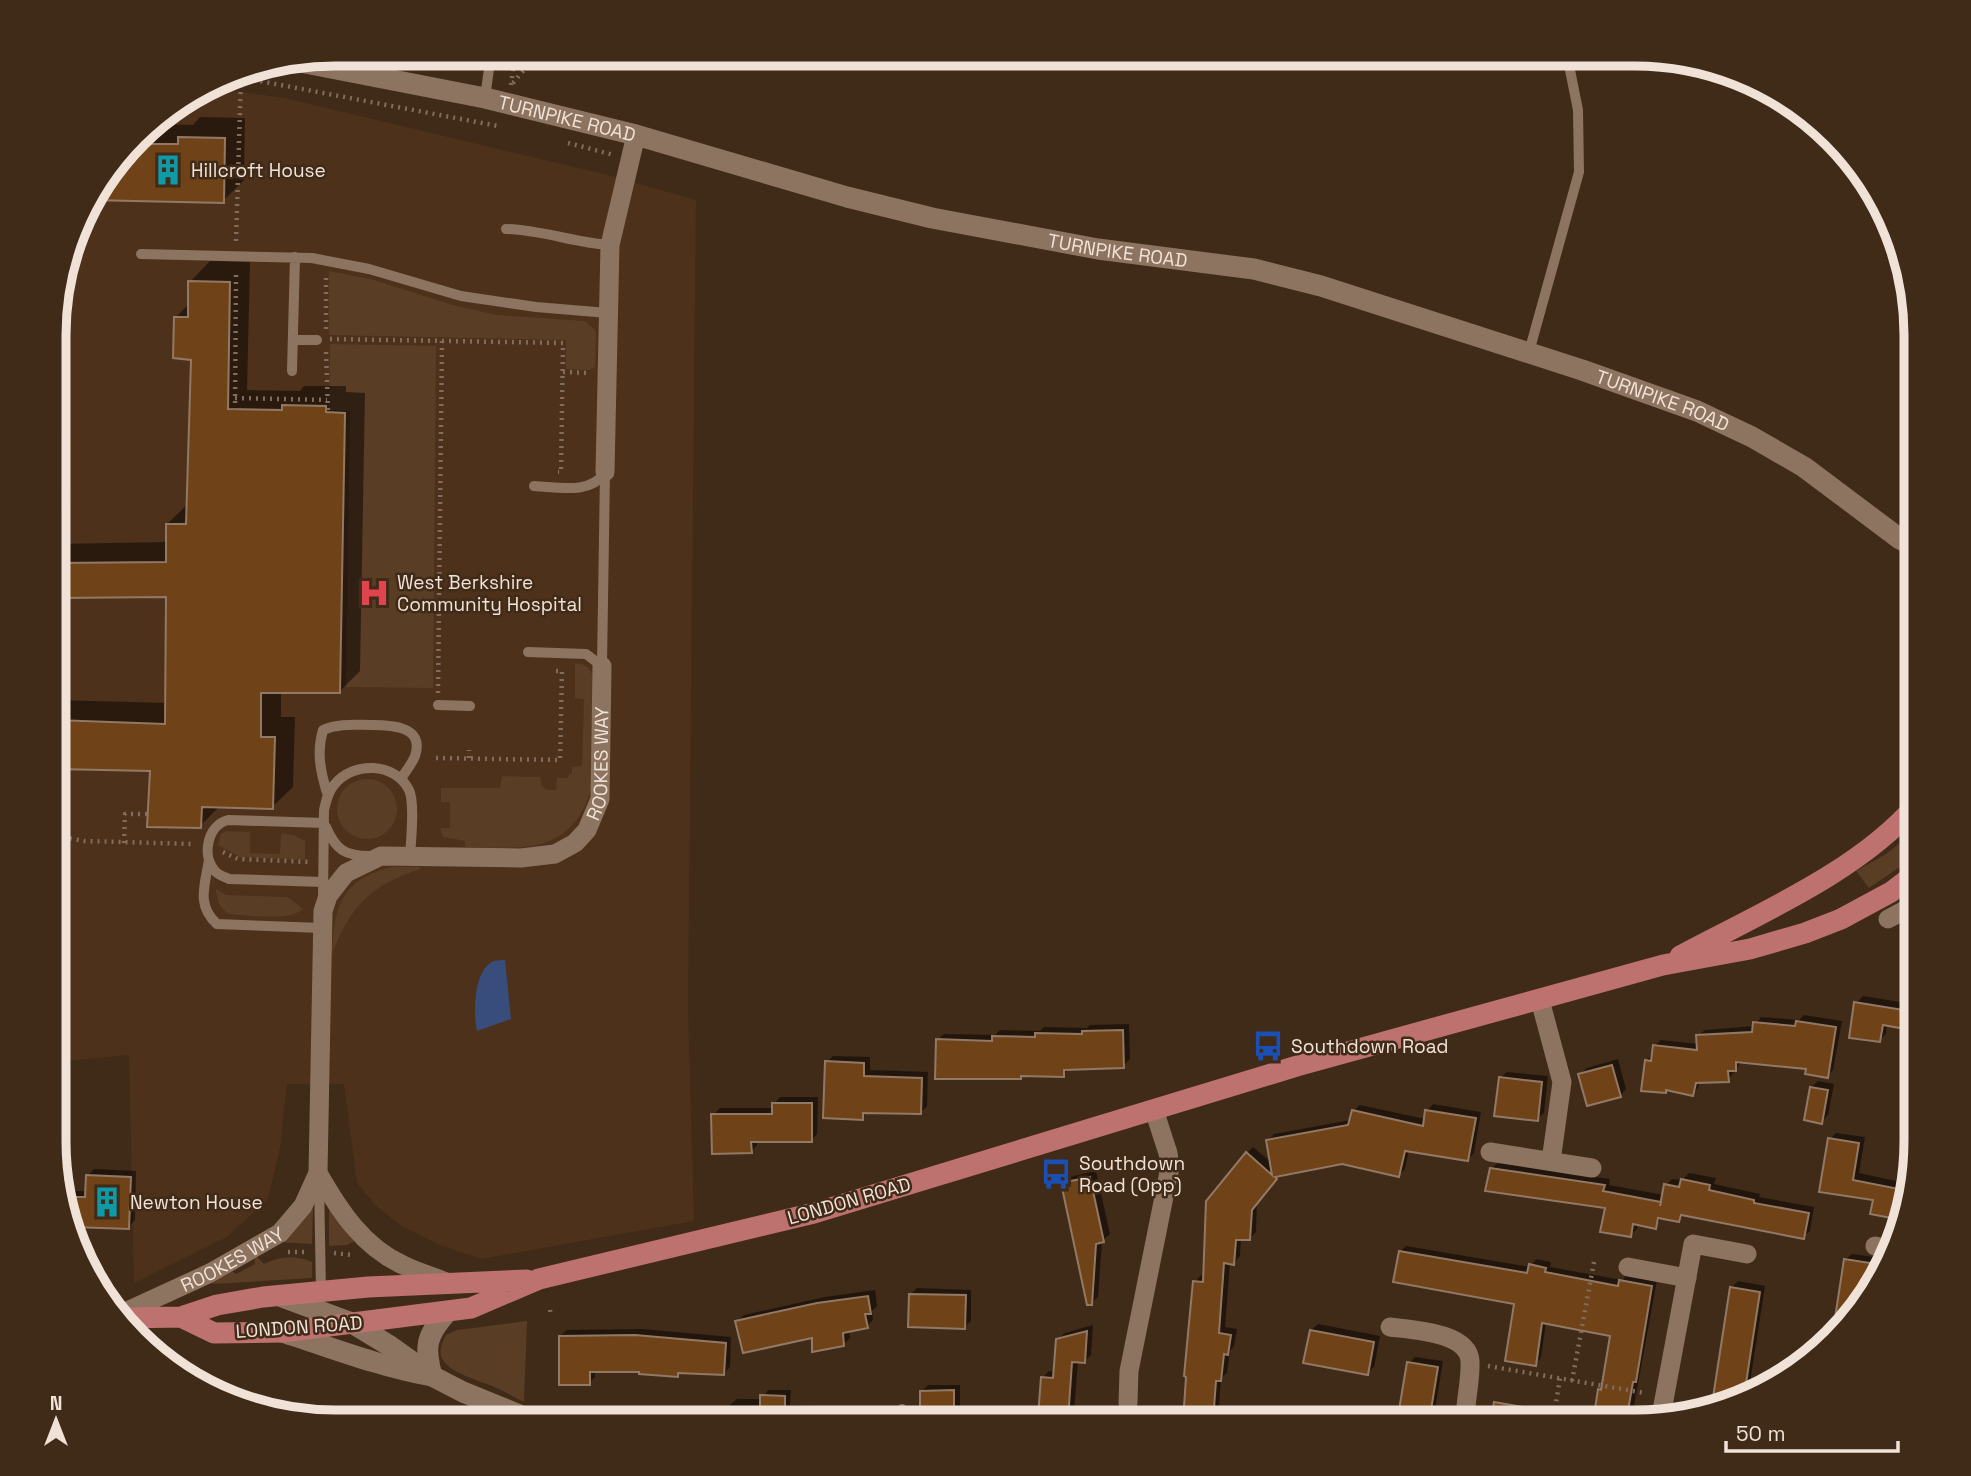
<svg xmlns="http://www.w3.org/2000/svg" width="1971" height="1476" viewBox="0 0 1971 1476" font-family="'Space Grotesk',sans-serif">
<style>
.built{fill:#4d311a}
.green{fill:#5a3d25}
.water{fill:#384d7c}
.shadow{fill:#0007}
.building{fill:#6f4217;stroke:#927965;stroke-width:2}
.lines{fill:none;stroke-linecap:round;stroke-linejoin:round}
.path{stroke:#816d5e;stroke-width:4.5;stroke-dasharray:2 5;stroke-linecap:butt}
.lane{stroke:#8d7460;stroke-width:10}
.street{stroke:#8d7460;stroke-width:19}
.secondary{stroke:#8d7460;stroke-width:21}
.primary{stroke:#bd7270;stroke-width:21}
.labels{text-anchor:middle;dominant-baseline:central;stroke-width:5;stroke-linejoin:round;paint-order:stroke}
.street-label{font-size:19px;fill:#f1e2d7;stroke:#402a18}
.poi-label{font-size:19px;fill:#f1e2d7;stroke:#402a18;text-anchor:start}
.rim{fill:none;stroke:#f1e2d7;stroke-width:9}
</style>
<rect width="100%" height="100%" fill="#402a18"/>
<path class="built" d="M212,88L285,98L608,175L696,200L688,1006L694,1221L481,1259L442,1246L403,1227L376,1206L357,1183L344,1084H287L280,1148L268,1199L227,1237L134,1283L129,1055L55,1062L57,298L92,195L150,124Z"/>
<path class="green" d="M329,271L374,280L453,305L497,315L585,321L596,331L595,367L590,370L566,369V340L329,335Z
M330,344L436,346L433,688L346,687L350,411L329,410Z
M575,663C584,664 588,666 592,674L591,789C572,856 521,848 465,847V841L443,837L440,828H450V802H441V788H500L502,776L540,777L542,786L547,790H556L557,778H568L569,774H572V767L582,766L584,699L575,698Z
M337 809a30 30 0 1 1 60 0a30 30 0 1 1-60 0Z
M1916,830V856L1869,888L1856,871L1886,854Z
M226,831L250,832V853L280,854L281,833L293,835L305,841V860L240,857L218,845L221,834Z
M392,867H420V869C370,886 351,905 332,954C334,907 341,879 392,867Z
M216,889L226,895L288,897L303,909C289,922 248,915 229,914C219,908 217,900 216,889Z
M313,1207L312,1244L277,1242Z
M329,1208L356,1240L347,1245L329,1246Z
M255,1255L264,1264C281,1256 294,1255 312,1262V1278L213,1284L211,1279L229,1269L236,1274L255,1264Z
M527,1321L524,1402C515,1398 507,1393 499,1389C483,1381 447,1374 441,1356C439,1349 443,1341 446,1335L457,1330Z"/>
<path class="water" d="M505,960L511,1019L477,1031C473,1013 473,970 494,961C497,960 502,960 505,960Z"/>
<path class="shadow" d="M200,117L245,118L244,180L223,201L91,198L150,124L193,125Z
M210,261L250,262L247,390L300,391L304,386H346V392L365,393L360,671L340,691H281V717H295L293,787L272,807L221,805L200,826L151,769L56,768V700L167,703V595L56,596V544L167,542V524L189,503L193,359L176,317L190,303V282Z
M1916,975V1029L1887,1024L1886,1034L1879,1040L1856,1003L1863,996L1906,1003L1910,981Z
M1804,1015L1842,1021L1833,1070L1827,1076L1808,1068L1742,1061L1728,1080L1700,1081L1698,1088L1692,1094L1668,1089L1665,1092L1646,1061L1653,1054L1654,1046L1661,1040L1699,1044L1698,1036L1705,1030L1755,1026L1761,1017L1799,1020Z
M1129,1024L1130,1059L1123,1066L1070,1068L1063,1075L1024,1074L1020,1078L937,1040L944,1034L995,1035L1000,1030L1040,1031L1044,1027L1087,1028L1090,1025Z
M833,1056L870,1057V1070L928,1072L927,1106L921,1112L869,1111L862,1118L827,1062Z
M1618,1059L1626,1089L1620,1096L1580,1074L1587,1068Z
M1507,1072L1548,1076L1544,1113L1537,1119L1500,1078Z
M1818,1081L1834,1084L1828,1115L1822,1122L1811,1087Z
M780,1097H818L817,1134L811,1141H757V1145L751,1152L713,1115L720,1108H774V1104Z
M1433,1104L1481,1112L1474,1153L1468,1159L1409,1150L1405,1169L1399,1175L1342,1163L1280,1175L1257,1201L1256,1232L1249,1239L1241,1238L1240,1256L1234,1263L1230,1262L1225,1327L1237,1329L1234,1346L1230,1351L1227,1373L1221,1378L1218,1422H1185L1195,1282L1201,1275L1205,1276L1247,1153L1253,1147L1272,1163L1268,1141L1274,1134L1351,1120L1353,1111L1360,1105L1425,1119L1427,1111Z
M1836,1133L1865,1137L1859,1173L1910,1184L1902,1218L1875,1199L1821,1190L1830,1139Z
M1498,1163L1610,1179L1609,1185L1664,1195L1666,1185L1672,1179L1682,1180L1689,1173L1716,1178L1714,1184L1760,1194L1759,1197L1814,1207L1810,1231L1803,1237L1685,1214L1679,1221L1662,1217L1655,1227L1638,1223L1637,1229L1630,1235L1607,1207L1491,1169Z
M94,1169L136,1171L135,1220L128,1227L73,1225L63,1191H87V1176Z
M1096,1171L1110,1234L1102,1241L1098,1297L1091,1303L1063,1184L1069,1177Z
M1406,1246L1530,1267L1536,1259L1551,1262L1550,1267L1622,1280L1627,1275L1657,1280L1631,1422H1594L1612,1334L1546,1322L1541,1358L1535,1364L1516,1302L1400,1252Z
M1852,1254L1882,1258L1880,1273L1847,1326L1833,1336L1845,1260Z
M1738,1281L1765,1286L1748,1396L1713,1404L1731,1288Z
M917,1288L971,1290V1321L964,1327L911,1294Z
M875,1290L877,1306L872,1311L873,1320L867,1326L849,1330L850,1338L843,1345L814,1336L737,1321L744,1315L825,1297Z
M1318,1324L1380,1336L1374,1367L1367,1373L1311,1330Z
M1093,1325L1091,1355L1084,1362L1078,1361L1074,1411L1070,1415V1422L1039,1421L1042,1378L1049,1371L1055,1372L1058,1339L1065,1333Z
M642,1329L731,1337L730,1367L724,1373L682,1371L677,1376L641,1370H595V1377L589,1383L560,1336L567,1330Z
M1415,1357L1443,1361L1433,1422H1399L1409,1363Z
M928,1385H960V1421H922V1391Z
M768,1390H791L790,1405L844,1407V1417L888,1416V1421H730V1405L737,1399H762Z"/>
<path class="building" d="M178,137L225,138L224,203L90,200L134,144H178Z
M188,281L230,282L228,409L282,410V405L326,406V412L345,413L340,693H261V737H275L273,809L202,807L201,828L147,827L150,771L56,769V720L165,724L166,597L56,598V563L166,562V524H186L191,360L173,358L174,317H188Z
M1854,1002L1916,1012V1031L1883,1025L1880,1042L1849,1038Z
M1796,1021L1836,1027L1828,1078L1805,1074L1806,1069L1736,1062V1071H1728L1729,1082L1696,1083L1693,1096L1666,1090V1093L1641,1091L1645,1060L1651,1061L1653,1045L1697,1050L1696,1035L1752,1032L1753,1022L1795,1026Z
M1123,1030L1124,1068L1064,1070V1077L1021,1076V1079H935L936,1039L992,1041V1036L1035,1037V1033L1082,1034V1031Z
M825,1061L864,1063V1076L922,1078L921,1114L863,1113V1120L823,1118Z
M1612,1065L1621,1097L1587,1106L1578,1074Z
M1499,1077L1542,1082L1538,1121L1494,1116Z
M1810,1087L1828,1090L1822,1124L1804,1120Z
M772,1103H812V1142H751L752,1153L712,1154L711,1114H772Z
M1352,1110L1423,1126L1425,1110L1476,1118L1468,1161L1405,1151L1399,1177L1342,1164L1275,1177L1277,1179L1252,1210L1250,1240H1236L1234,1265L1224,1263L1219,1333L1231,1335L1228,1355L1224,1354L1221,1381H1216L1213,1422H1183L1186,1377L1184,1376L1193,1281L1203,1282L1206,1201L1246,1152L1272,1175L1266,1140L1348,1125Z
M1828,1138L1859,1143L1853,1180L1909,1191L1902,1220L1870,1214L1873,1200L1819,1192Z
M1490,1168L1605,1185L1603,1191L1661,1202L1660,1206L1664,1184L1679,1187L1681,1179L1710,1185L1709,1190L1754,1200V1203L1809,1213L1804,1239L1681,1215L1679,1222L1658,1218L1656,1229L1633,1224L1631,1237L1600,1232L1605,1208L1485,1191Z
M86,1175L131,1177L129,1229L73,1227L65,1197H85Z
M1090,1177L1104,1242L1096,1244L1092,1305H1087L1061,1183Z
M1399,1251L1527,1273L1529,1264L1546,1268L1545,1272L1618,1286L1619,1280L1652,1286L1636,1382H1633L1626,1422H1593L1598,1389L1601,1390L1610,1336L1542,1323L1536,1366L1505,1361L1514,1304L1393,1282Z
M1844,1259L1877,1264L1874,1283L1847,1326L1832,1338Z
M1730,1287L1760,1292L1750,1357L1744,1397L1712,1404Z
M909,1294L966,1295L965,1329L908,1327Z
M868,1296L871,1314H865L868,1328L843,1333L844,1346L812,1352V1338L743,1353L735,1321L817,1303Z
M1310,1330L1374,1342L1368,1375L1303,1363Z
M1087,1331L1085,1363L1072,1362L1068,1420L1038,1417L1041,1377L1053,1378L1056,1339Z
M635,1335L726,1343L724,1375L678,1373V1377L639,1374V1372H590V1385H559V1336Z
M1407,1362L1438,1367L1429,1422H1397Z
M954,1390V1421H920V1391Z
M760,1395L785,1396V1421H760Z
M1494,1402L1551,1412L1550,1422H1491Z"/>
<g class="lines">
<path class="path" d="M233,76L498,126
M513,83L537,54
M511,85L515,54
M568,143L614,155
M236,241L241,77
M326,329V275
M330,339L563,343L561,472H558
M326,352L328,412
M563,372L588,373
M235,398L327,400
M235,410L236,272
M438,693L442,341
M436,758L560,760L562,671H556
M469,758V750
M56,836L84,841L194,844
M124,843L125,814H147
M223,852L238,859L309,862
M288,1252H307
M334,1253L353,1255
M550,1310L551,1316
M1488,1366L1645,1393
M1572,1381L1594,1262
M1553,1422L1560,1378"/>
<path class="lane" d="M485,98L491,54
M506,229C543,230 575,243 610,245
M141,254L312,258L369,269L461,296L536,307L608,313
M293,340H317
M1529,352L1579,172L1578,110L1567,55
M292,371L295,257
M534,486C558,487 589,495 605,473
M528,652L586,654L602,666
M602,666L605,472
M438,705L470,706
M328,796C321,774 316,753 323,730C339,723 355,725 372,725C391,725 425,726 415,756C412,764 405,772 401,779
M326,827C336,850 345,856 370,856
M209,860C205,885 196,905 217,924L322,928
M323,882L229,879C225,877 218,875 215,871C201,855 208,825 228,820L324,823
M323,900L324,810C326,801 328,792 334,785C353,761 395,762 409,790C415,802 411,841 410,856
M319,1181L321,1292
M900,1421L902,1409"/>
<g class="street">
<path d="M605,472L610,245L636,135"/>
<path d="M1888,919L1916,904"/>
<path d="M1540,1000L1562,1082L1551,1161"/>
<path d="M1490,1152L1592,1168"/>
<path d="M318,1173C339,1210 363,1247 403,1265C417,1272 434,1277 449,1283"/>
<path d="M1875,1246L1894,1250"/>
<path d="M1628,1267L1687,1278"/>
<path id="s1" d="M121,1314L210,1273L280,1233L303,1206L318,1173L323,911L328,896L346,873L381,856L521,858L555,854L575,843L587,830L600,799L602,666"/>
<path d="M1390,1327C1412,1330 1468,1332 1470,1361C1471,1381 1465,1401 1465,1422"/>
<path d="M1128,1403L1129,1371L1170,1167L1168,1153L1154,1110"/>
<path d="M1661,1416L1693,1244L1747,1254"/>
</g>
<g class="secondary">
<path id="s2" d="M295,61L485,98L636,135L847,197L932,218L1098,249L1254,269L1321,286L1582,370L1697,411L1752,437L1804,467L1900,539L1917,548"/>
<path d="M282,1297L352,1323L390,1346L432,1376L463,1392L534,1421"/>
<path d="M282,1332C330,1347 378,1366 427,1375"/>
<path d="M432,1376C424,1347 426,1336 446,1313"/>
</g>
<path class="primary" d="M1680,956C1758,914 1858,872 1916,805
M181,1317L214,1333L282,1332L471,1308L539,1279L814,1213L1297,1066L1663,965L1750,949L1805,933L1841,919L1891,892L1916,873
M124,1318L181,1317L217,1305L263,1297L368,1287L527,1280"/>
</g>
<defs>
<g id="building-bare" transform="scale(2.415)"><path d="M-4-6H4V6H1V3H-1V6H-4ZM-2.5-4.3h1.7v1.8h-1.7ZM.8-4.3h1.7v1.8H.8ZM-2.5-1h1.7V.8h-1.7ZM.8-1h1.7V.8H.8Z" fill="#0f9aa8" stroke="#402a18" stroke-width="2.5" paint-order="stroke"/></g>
<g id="hospital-bare" transform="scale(2.415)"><path d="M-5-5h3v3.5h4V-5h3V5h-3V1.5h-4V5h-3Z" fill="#e0444e" stroke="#402a18" stroke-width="2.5" paint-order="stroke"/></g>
<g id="bus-bare" transform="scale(2.415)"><path d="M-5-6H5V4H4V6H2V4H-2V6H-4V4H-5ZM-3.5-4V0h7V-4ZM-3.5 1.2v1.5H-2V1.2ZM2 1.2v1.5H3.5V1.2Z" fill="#1a4fb4" stroke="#402a18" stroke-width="2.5" paint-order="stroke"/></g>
</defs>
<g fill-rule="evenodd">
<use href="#building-bare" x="168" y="170"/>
<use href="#hospital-bare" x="374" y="593"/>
<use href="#bus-bare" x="1268" y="1046"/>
<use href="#bus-bare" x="1056" y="1174"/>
<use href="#building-bare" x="107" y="1202"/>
</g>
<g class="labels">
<g class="street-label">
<text stroke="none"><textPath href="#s2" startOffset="278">TURNPIKE ROAD</textPath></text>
<text stroke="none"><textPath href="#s2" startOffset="845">TURNPIKE ROAD</textPath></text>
<text stroke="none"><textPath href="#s2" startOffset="1412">TURNPIKE ROAD</textPath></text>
<text stroke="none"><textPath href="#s1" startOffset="880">ROOKES WAY</textPath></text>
<text transform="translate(849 1201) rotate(-16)">LONDON ROAD</text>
<text stroke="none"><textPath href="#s1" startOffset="124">ROOKES WAY</textPath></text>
<text transform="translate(299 1327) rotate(-4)">LONDON ROAD</text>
</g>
<g class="poi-label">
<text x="191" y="170">Hillcroft House</text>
<text x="397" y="582">West Berkshire<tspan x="397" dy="22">Community Hospital</tspan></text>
<text x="1291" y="1046">Southdown Road</text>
<text x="1079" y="1163">Southdown<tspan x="1079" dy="22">Road (Opp)</tspan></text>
<text x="130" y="1202">Newton House</text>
</g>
</g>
<path d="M0 0H1971V1476H0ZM335 66H1635A269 269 0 0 1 1904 335V1141A269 269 0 0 1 1635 1410H335A269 269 0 0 1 66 1141V335A269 269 0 0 1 335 66Z" fill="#402a18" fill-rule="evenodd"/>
<path class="rim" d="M335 66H1635A269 269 0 0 1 1904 335V1141A269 269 0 0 1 1635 1410H335A269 269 0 0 1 66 1141V335A269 269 0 0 1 335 66Z"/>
<g transform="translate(56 1420)" stroke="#402a18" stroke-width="5" paint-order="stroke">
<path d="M0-5L12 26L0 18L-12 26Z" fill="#f1e2d7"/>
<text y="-10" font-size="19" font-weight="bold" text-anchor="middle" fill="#f1e2d7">N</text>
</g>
<path d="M1726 1441v10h172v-10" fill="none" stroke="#f1e2d7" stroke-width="3.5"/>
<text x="1736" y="1441" font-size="21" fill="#f1e2d7" stroke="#402a18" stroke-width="5" paint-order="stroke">50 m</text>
</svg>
